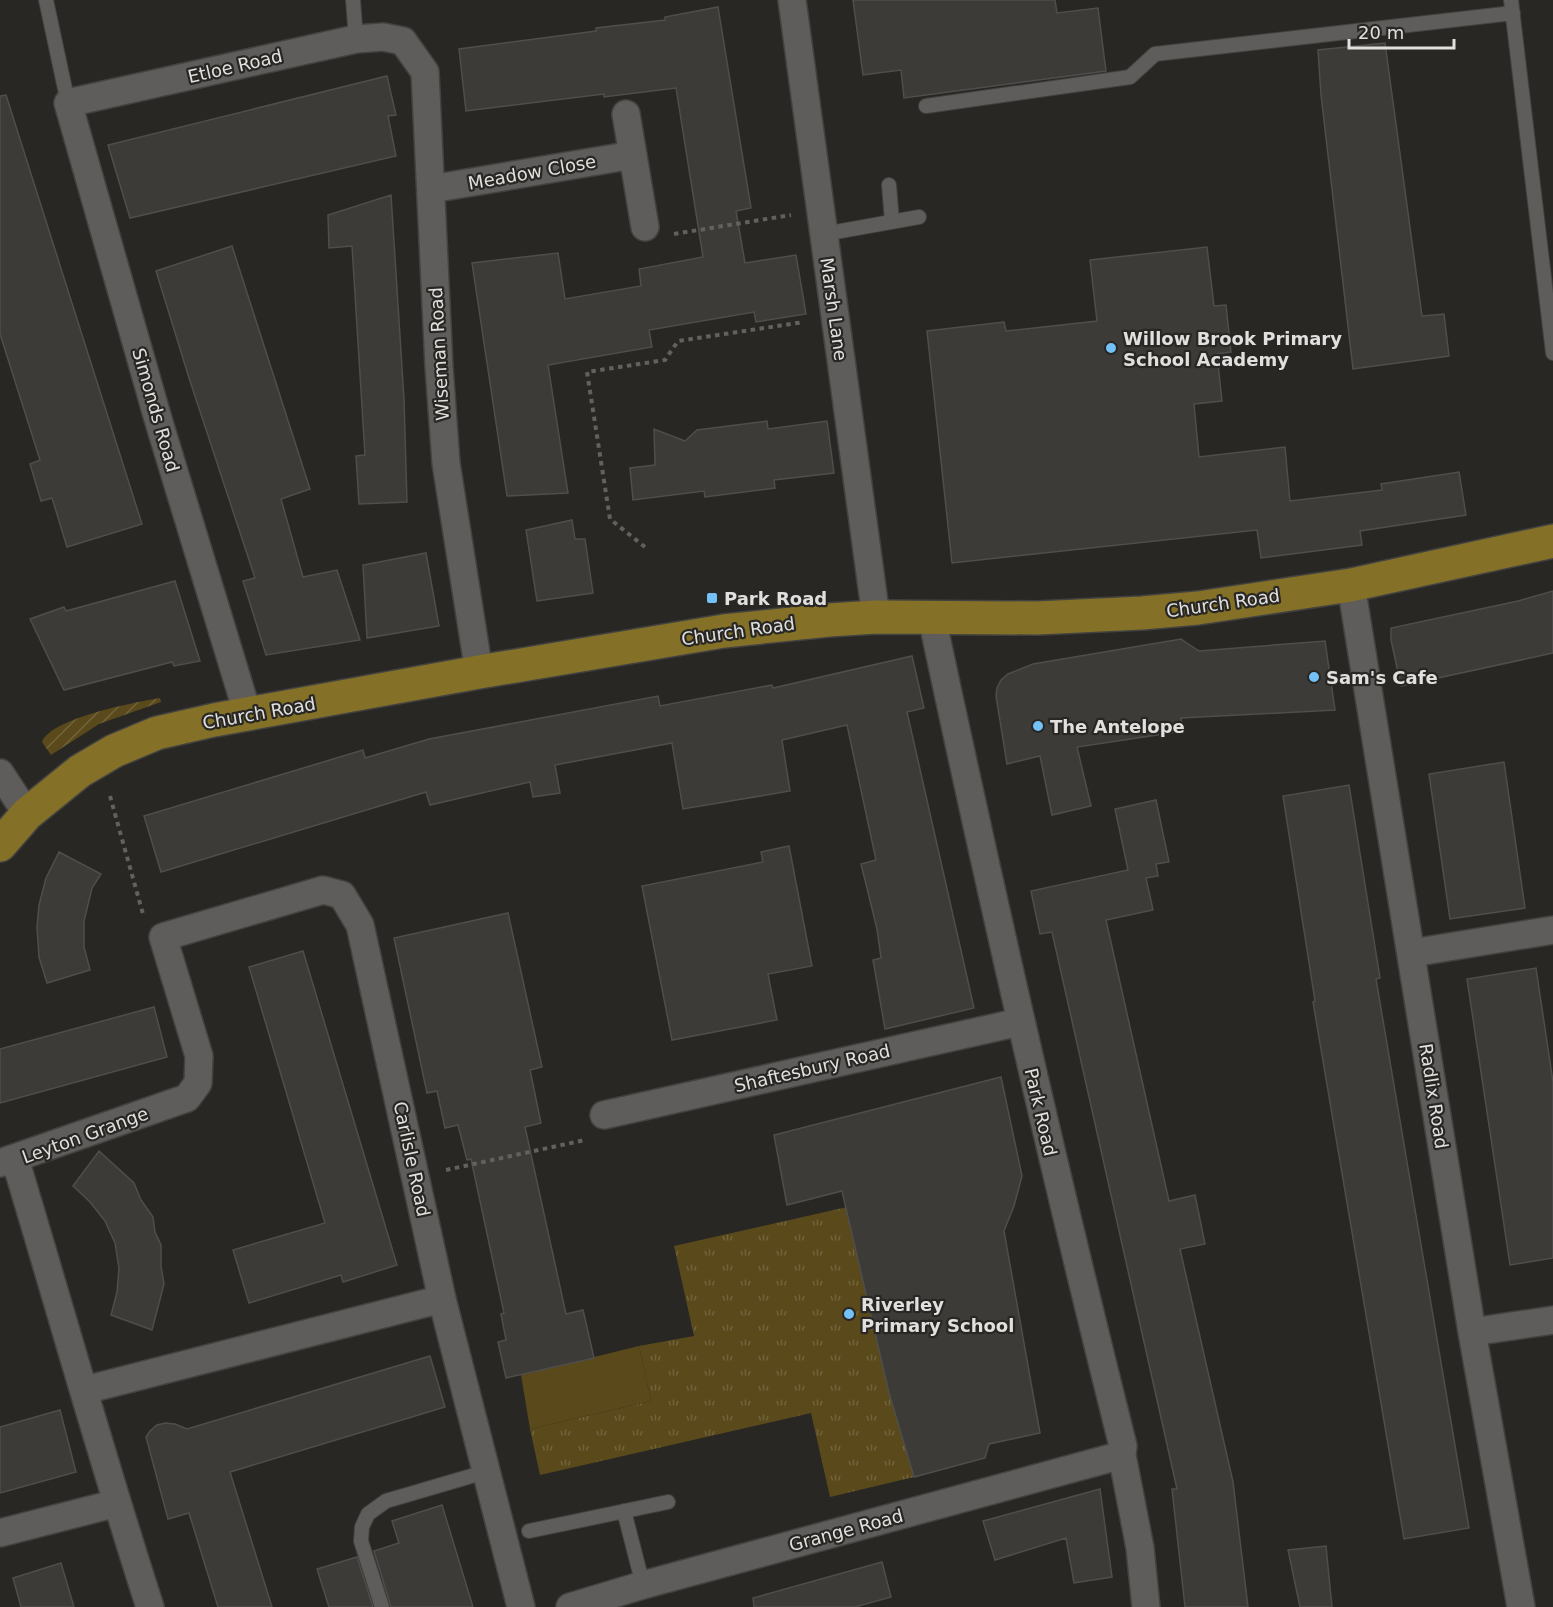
<svg xmlns="http://www.w3.org/2000/svg" width="1553" height="1607" viewBox="0 0 1553 1607" font-family="'DejaVu Sans',sans-serif">
<style>
.grass{fill:url(#grass-tufts)}
.garden{fill:url(#garden-furrows)}
.pitch{fill:#59491b}
.building{fill:#3c3b38;stroke:#4f4e4c;stroke-width:1.5}
.lines{fill:none;stroke-linecap:round;stroke-linejoin:round}
.lane-casing{stroke:#424240;stroke-width:16}
.street-casing{stroke:#424240;stroke-width:30}
.primary-casing{stroke:#424240;stroke-width:36}
.path{stroke:#62615f;stroke-width:4;stroke-dasharray:4.5 4.5;stroke-linecap:butt}
.lane{stroke:#5e5d5b;stroke-width:14}
.street{stroke:#5e5d5b;stroke-width:27}
.primary{stroke:#847026;stroke-width:33}
.poi-dot{fill:#73c1f6;stroke:#282724;stroke-width:2}
.labels{text-anchor:middle;dominant-baseline:central;stroke-width:4.5;stroke-linejoin:round;paint-order:stroke}
.street-label{font-size:18px;fill:#e1e0df;stroke:#282724}
.poi-label{font-size:18px;font-weight:bold;fill:#e1e0df;stroke:#282724;text-anchor:start}
</style>
<defs>
<pattern id="grass-tufts" width="24" height="20" patternUnits="userSpaceOnUse" patternTransform="scale(1.5)"><rect width="24" height="20" fill="#59491b"/><path d="M3 7l-1-3M5 7V3M7 7l1-3M15 17l-1-3M17 17v-4M19 17l1-3" fill="none" stroke="#71633c"/></pattern>
<pattern id="garden-furrows" width="10" height="10" patternUnits="userSpaceOnUse" patternTransform="scale(1.5)"><rect width="10" height="10" fill="#59491b"/><path d="M-1 1l2-2M0 10L10 0M9 11l2-2" fill="none" stroke="#71633c"/></pattern>
</defs>
<rect width="100%" height="100%" fill="#282724"/>
<path class="grass" d="M847,1207L889,1393L914,1477L830,1497L811,1413L540,1475L530,1429L651,1401L639,1346L694,1336L674,1246Z"/>
<path class="garden" d="M160,698L161,702L99,724L51,755L42,742C51,718 136,702 160,698Z"/>
<path class="pitch" d="M639,1346L651,1401L530,1429L521,1375Z"/>
<path class="building" d="M853,0H1055L1057,13L1098,8L1106,71L904,98L901,70L863,75Z
M718,7L751,208L736,211L745,263L796,255L806,314L756,322L754,312L649,330L652,347L548,365L568,493L507,496L472,263L558,253L565,299L641,286L639,269L703,257L676,88L604,97V94L466,111L459,49L596,31V28L665,20V17Z
M1385,43L1422,316L1444,314L1449,356L1353,369L1321,95L1318,50Z
M387,76L396,115L388,116L396,156L130,218L108,145Z
M6,95L142,524L67,547L52,498L41,501L30,464L40,460L0,334V96Z
M391,195L404,399L407,502L359,504L356,456L365,455L352,246L329,248L328,215Z
M232,246L310,489L281,499L303,577L337,570L360,640L266,655L243,581L255,578L189,378L156,271Z
M1207,247L1214,306L1226,305L1231,352L1217,354L1222,401L1194,404L1199,457L1285,447L1290,501L1382,490L1381,484L1459,472L1466,515L1360,531L1362,545L1261,558L1257,530L952,563L927,331L1004,322L1006,331L1097,321L1090,260Z
M767,421L768,429L827,421L834,473L774,480L775,488L705,497L704,491L633,500L630,468L655,465L654,429L685,441L697,430Z
M572,520L575,539H585L593,593L537,601L526,530Z
M426,553L439,626L367,638L363,565Z
M175,581L200,661L174,666L172,662L64,690L30,619L64,607L66,611Z
M1553,591V653L1401,686L1391,640V628L1518,601Z
M1181,639L1199,651L1325,641L1335,710L1181,718L1183,731L1077,747L1091,806L1052,815L1040,756L1007,764L996,696L997,688L1001,680L1008,674L1033,664Z
M912,656L924,708L907,712L974,1008L885,1029L873,960L881,958L877,929L861,864L876,860L847,725L782,740L790,791L683,809L672,743L555,765L560,793L533,797L530,782L430,805L426,792L161,872L144,816L363,750L365,758L429,739L520,722L658,696L660,706L772,685L773,688Z
M1504,762L1525,908L1450,919L1429,774Z
M1349,785L1380,978L1376,979L1469,1528L1404,1539L1313,1002L1315,1001L1283,796Z
M1156,800L1169,862L1156,864L1158,876L1146,878L1153,910L1106,920L1169,1201L1195,1195L1205,1244L1180,1249L1233,1482L1248,1607H1185L1172,1489H1177L1052,932L1040,934L1031,891L1128,870L1115,809Z
M789,846L812,966L768,974L777,1020L672,1040L642,886L763,862L761,852Z
M59,852L101,874L92,888L84,921V947L90,970L47,983L39,957L37,927L39,905L46,878Z
M508,913L542,1067L530,1070L541,1123L525,1127L566,1314L583,1310L594,1358L506,1378L498,1342L506,1340L501,1314L504,1313L471,1159L467,1160L458,1125L445,1128L437,1091L427,1093L394,938Z
M303,951L397,1265L343,1282L341,1275L249,1303L233,1250L325,1223L249,967Z
M1536,968L1553,1082V1258L1510,1265L1467,979Z
M154,1007L167,1057L0,1103V1049Z
M1001,1077L1022,1176L1014,1206L1004,1231L1040,1433L989,1444L985,1458L914,1477L889,1393L842,1191L787,1205L774,1135Z
M99,1151L134,1183L141,1200L153,1217L155,1232L161,1245V1266L164,1284L152,1330L111,1315L117,1292L119,1268L115,1243L105,1221L90,1202L73,1186Z
M430,1356L445,1407L230,1472L272,1607H218L189,1513L168,1519L146,1437L150,1431L157,1425L166,1423L175,1424L187,1429Z
M60,1410L76,1472L0,1493V1427Z
M1100,1489L1112,1577L1074,1583L1066,1538L995,1560L983,1521Z
M442,1505L473,1607H391L374,1551L399,1543L392,1521Z
M1326,1546L1332,1607H1300L1288,1550Z
M357,1557L373,1607H329L317,1569Z
M882,1562L891,1597L855,1607H754L753,1598Z
M61,1563L74,1607H21L13,1578Z"/>
<g class="lines">
<g class="lane-casing">
<path id="lane" d="M46,0L68,103
M353,0L356,39
M1511,0L1553,353
M926,106L1130,77L1155,54L1513,13
M889,185L892,221
M824,234L919,217
M624,1511L643,1585
M529,1531L668,1502
M382,1607L361,1541L362,1527L368,1514L386,1501L485,1472"/>
</g>
<g class="street-casing">
<path id="street" d="M792,0L876,617
M626,114L645,227
M431,189L633,155
M1351,585L1472,1332L1521,1607
M932,618C991,895 1054,1171 1123,1446L1122,1455L1140,1548L1146,1607
M248,715L158,419L68,103L356,39L383,37L403,41L425,72L439,367L446,463L479,672
M0,773L27,814
M1412,953L1553,930
M604,1115L1020,1022
M15,1159C60,1308 102,1459 150,1607
M0,1163L187,1098L198,1083L199,1056L163,937L323,890L342,895L360,925L442,1299L521,1607
M1472,1332L1553,1320
M85,1390L442,1299
M0,1533L117,1503
M570,1607L643,1585L1122,1455"/>
</g>
<g class="primary-casing">
<path id="primary" d="M0,845L27,814L80,771L114,751L157,733L214,720L479,672L724,631L829,620L876,617L1037,618L1142,613L1198,608L1351,585L1553,541"/>
</g>
<path class="path" d="M674,234L791,215
M645,547L610,519L587,372L665,360L678,341L804,322
M110,796L143,914
M446,1170L585,1140"/>
<use href="#lane" class="lane"/>
<use href="#street" class="street"/>
<use href="#primary" class="primary"/>
</g>
<g class="poi-dot">
<circle cx="1111" cy="348" r="6"/>
<rect x="706" y="592" width="12" height="12" rx="3"/>
<circle cx="1314" cy="677" r="6"/>
<circle cx="1038" cy="726" r="6"/>
<circle cx="849" cy="1314" r="6"/>
</g>
<g class="labels">
<g class="street-label">
<text transform="translate(235 66) rotate(-13)">Etloe Road</text>
<text transform="translate(532 172) rotate(-10)">Meadow Close</text>
<text transform="translate(834 309) rotate(82)">Marsh Lane</text>
<text transform="translate(439 354) rotate(-93)">Wiseman Road</text>
<text transform="translate(156 410) rotate(74)">Simonds Road</text>
<text transform="translate(1223 603) rotate(-8)">Church Road</text>
<text transform="translate(738 631) rotate(-8)">Church Road</text>
<text transform="translate(259 713) rotate(-10)">Church Road</text>
<text transform="translate(812 1068) rotate(-13)">Shaftesbury Road</text>
<text transform="translate(1434 1096) rotate(81)">Radlix Road</text>
<text transform="translate(1041 1112) rotate(77)">Park Road</text>
<text transform="translate(85 1135) rotate(-20)">Leyton Grange</text>
<text transform="translate(412 1159) rotate(78)">Carlisle Road</text>
<text transform="translate(846 1530) rotate(-15)">Grange Road</text>
</g>
<g class="poi-label">
<text x="1123" y="338">Willow Brook Primary<tspan x="1123" dy="21">School Academy</tspan></text>
<text x="724" y="598">Park Road</text>
<text x="1326" y="677">Sam's Cafe</text>
<text x="1050" y="726">The Antelope</text>
<text x="861" y="1304">Riverley<tspan x="861" dy="21">Primary School</tspan></text>
</g>
</g>
<path d="M1349 39v9h105v-9" fill="none" stroke="#e1e0df" stroke-width="3"/>
<text x="1358" y="39" font-size="18" fill="#e1e0df" stroke="#282724" stroke-width="4.5" paint-order="stroke">20 m</text>
</svg>
